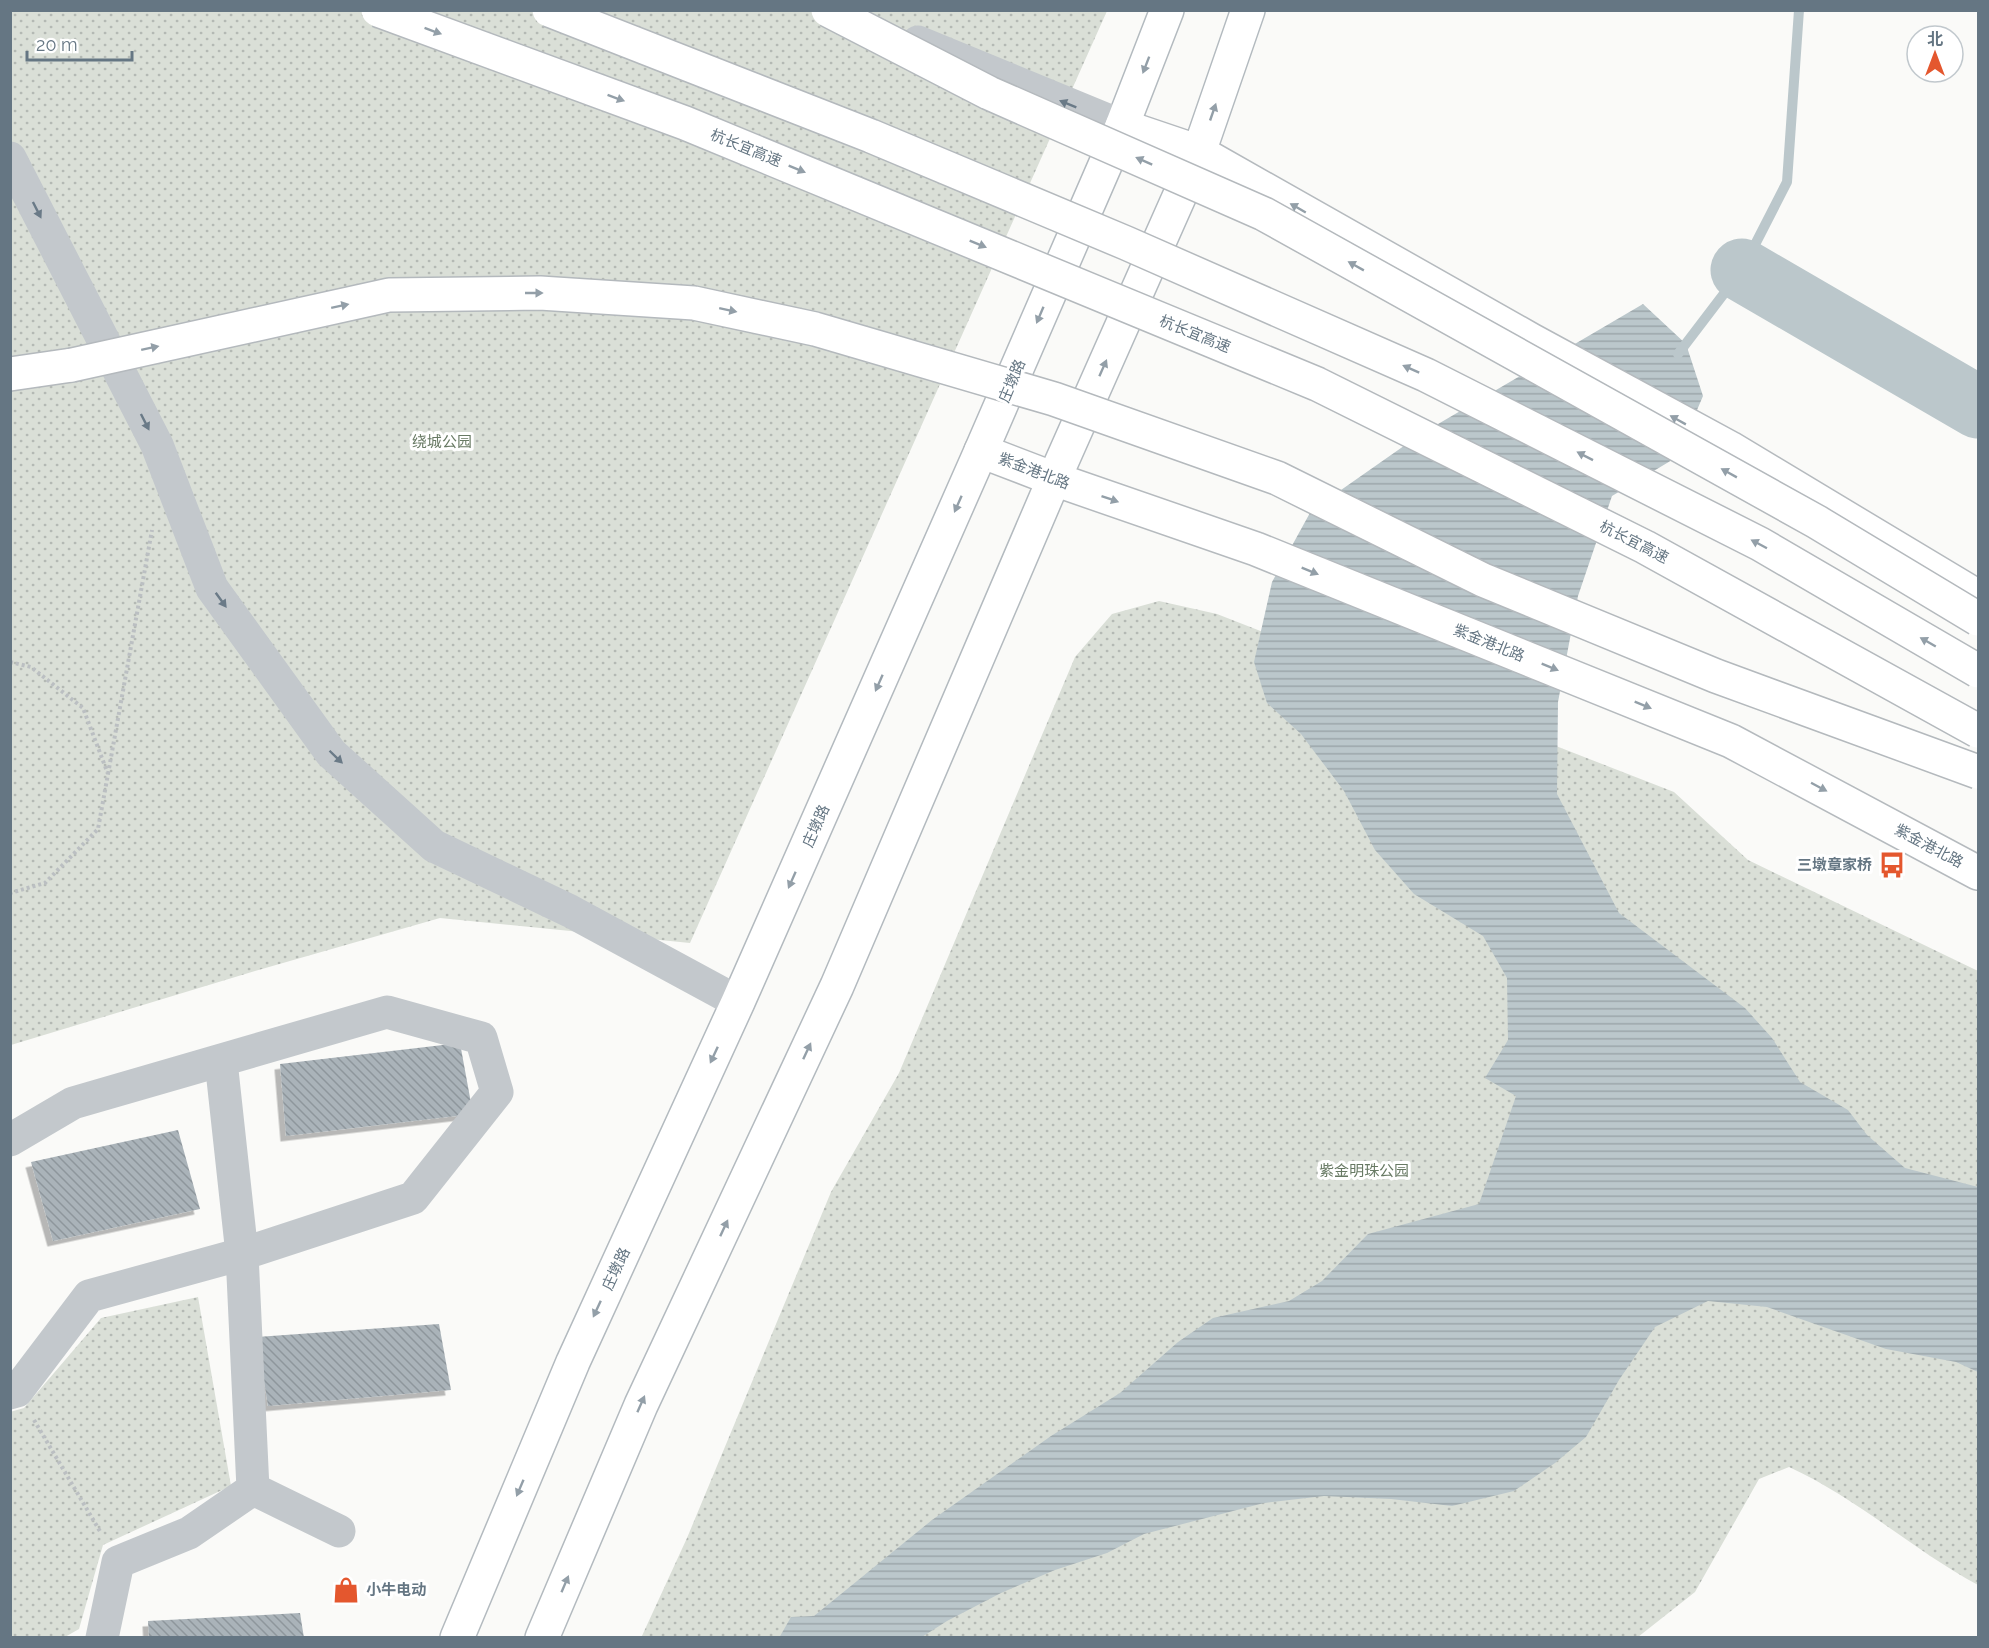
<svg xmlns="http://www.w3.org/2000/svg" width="1989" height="1648" viewBox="0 0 1989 1648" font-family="Raleway,'Noto Sans SC',sans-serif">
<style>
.grass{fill:url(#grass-dots)}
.water{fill:url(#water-rules)}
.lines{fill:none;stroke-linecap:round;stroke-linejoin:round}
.stream{stroke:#bbc7cb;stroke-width:10}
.river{stroke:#bbc7cb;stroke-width:63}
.building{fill:url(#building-back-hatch);filter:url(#shadow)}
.secondary-casing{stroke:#b3babf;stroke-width:36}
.primary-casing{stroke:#b5babe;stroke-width:36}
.highway-casing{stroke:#b4b9bd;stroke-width:36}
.path{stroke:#bbbfc2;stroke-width:4;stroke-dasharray:3 3;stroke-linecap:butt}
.street{stroke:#c3c8cc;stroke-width:33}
.secondary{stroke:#fff;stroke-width:33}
.primary{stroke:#fff;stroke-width:33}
.highway{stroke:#fff;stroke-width:33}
.highway-bridge-casing{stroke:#b4b9bd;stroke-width:36;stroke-linecap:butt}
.highway-bridge{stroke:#fff;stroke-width:33}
.oneway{fill:#939fa8}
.oneway2{fill:#6a7a87}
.labels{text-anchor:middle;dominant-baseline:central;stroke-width:6;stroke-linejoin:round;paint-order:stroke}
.street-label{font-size:15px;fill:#657683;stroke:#fff}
.park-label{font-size:15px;fill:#687a64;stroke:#fff}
.poi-label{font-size:15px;font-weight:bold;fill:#657683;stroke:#fff;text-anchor:end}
</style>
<defs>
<pattern id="grass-dots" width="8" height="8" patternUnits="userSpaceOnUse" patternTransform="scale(1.5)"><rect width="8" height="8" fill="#dadfd7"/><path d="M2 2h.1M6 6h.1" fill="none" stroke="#b4b9b4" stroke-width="1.8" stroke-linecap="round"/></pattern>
<pattern id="water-rules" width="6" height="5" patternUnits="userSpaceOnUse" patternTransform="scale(1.5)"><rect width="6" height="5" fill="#bbc7cb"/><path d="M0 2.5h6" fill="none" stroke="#9ca6aa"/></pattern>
<pattern id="building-back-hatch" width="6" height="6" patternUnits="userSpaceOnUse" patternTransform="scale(1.5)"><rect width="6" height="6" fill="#aab3b9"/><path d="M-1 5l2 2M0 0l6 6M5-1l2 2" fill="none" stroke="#8e969c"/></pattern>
<filter id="shadow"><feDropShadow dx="-5.5" dy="5.5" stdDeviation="0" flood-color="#0004"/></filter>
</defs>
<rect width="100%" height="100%" fill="#fafaf8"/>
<path class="grass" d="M11,11H1107L690,943L440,918L255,971L11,1045Z
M1159,601L1217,614L1674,792L1748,860L1978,971V1585C1913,1550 1857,1498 1789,1467L1759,1479L1695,1592L1638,1637L641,1638L687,1538L831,1192L899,1073L1075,657L1112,614Z
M198,1297L231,1486L103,1545L79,1629L65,1637H11L10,1412L24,1408L101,1318Z"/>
<path class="water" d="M1643,304L1686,344L1703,396L1677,457L1612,496L1578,596L1558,702L1557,794L1619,913L1745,1008L1772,1038L1800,1082L1848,1110L1867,1135L1905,1168L1978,1187V1372L1956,1362L1886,1349L1767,1307L1708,1301L1655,1327L1619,1380L1586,1437L1555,1463L1514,1491L1452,1506L1391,1499L1324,1496L1264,1503L1144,1534L1107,1553L1055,1570L1001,1593L947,1621L922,1637L779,1638L791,1617L814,1616L932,1520L1051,1436L1120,1393L1178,1342L1213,1318L1289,1301L1322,1281L1368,1234L1479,1204L1516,1096L1485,1078L1508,1040L1507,978L1483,936L1414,894L1375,850L1344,791L1301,734L1267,703L1254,662L1272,582L1311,511L1421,434Z"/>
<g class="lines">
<path class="stream" d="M1678,354L1742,270L1787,182L1799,10"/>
<path class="river" d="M1742,270L1978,407"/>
</g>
<path class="building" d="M460,1043L473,1114L286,1136L280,1064Z
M178,1130L200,1209L53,1241L31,1162Z
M439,1324L451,1390L268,1406L257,1337Z
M300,1613L304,1638H149L148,1621Z"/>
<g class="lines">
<g class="secondary-casing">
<path id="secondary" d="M457,1638L573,1362L738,1002L981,451L1122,126L1167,10
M542,1638L641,1405L837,986L1054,479L1199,152L1248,10"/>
</g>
<g class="primary-casing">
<path id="primary" d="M1122,126L1199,152L1531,340L1730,448L1978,597
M981,451L1054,479L1256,549L1731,741L1978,873"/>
</g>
<g class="highway-casing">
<path id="highway" d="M10,374L72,365"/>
</g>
<path class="path" d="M10,662L31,667L83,708L108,774L98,829L45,883L10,893
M108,774L152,530
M34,1420L101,1533"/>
<path class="street" d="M918,42L1122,126
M10,158L157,445L212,588L331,753L434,846L570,911L738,1002
M10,1140L73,1103L387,1012L481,1038L497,1092L413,1198L242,1254L89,1296L17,1391L10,1393
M253,1489L339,1531
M102,1638L118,1562L189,1533L253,1489L242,1254L221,1061"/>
<use href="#secondary" class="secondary"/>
<use href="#primary" class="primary"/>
<use href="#highway" class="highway"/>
<g class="highway-bridge-casing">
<path id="highway-bridge" d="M378,10L685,123L1317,384L1645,547L1978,731
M549,10L871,136L1126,243L1426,375L1760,544L1978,671
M828,10L989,93L1264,214L1817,522L1978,619
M72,365L389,295L540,293L694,303L815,329L1054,399L1277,478L1483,580L1716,676L1978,772"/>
</g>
<use href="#highway-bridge" class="highway-bridge"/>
</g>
<defs><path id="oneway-solid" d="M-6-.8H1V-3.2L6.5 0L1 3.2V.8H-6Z" transform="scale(1.5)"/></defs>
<g class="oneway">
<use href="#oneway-solid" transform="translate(433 31) rotate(20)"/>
<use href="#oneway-solid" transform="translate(1146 65) rotate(111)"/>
<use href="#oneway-solid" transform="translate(616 98) rotate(20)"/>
<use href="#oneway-solid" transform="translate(1213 112) rotate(-71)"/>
<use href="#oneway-solid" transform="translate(1144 161) rotate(-156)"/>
<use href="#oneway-solid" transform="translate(797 169) rotate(22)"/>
<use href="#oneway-solid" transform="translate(1298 208) rotate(-150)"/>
<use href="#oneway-solid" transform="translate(978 244) rotate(22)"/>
<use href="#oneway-solid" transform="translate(1356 266) rotate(-151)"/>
<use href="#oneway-solid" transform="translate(534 293)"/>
<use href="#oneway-solid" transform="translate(340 306) rotate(-12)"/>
<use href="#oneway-solid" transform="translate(728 310) rotate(12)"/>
<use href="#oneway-solid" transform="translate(1040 315) rotate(113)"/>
<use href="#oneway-solid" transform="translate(150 348) rotate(-12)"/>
<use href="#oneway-solid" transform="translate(1103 368) rotate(-66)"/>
<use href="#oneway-solid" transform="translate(1411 369) rotate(-156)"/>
<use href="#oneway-solid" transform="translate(1678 420) rotate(-151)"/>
<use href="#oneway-solid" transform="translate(1585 456) rotate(-153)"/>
<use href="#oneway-solid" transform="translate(1729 473) rotate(-151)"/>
<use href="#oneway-solid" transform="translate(1110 499) rotate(19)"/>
<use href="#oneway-solid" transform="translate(958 504) rotate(114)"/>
<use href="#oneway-solid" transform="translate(1759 544) rotate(-152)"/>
<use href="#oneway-solid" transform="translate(1310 571) rotate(22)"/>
<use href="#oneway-solid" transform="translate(1928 642) rotate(-150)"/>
<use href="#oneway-solid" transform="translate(1550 667) rotate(22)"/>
<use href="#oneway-solid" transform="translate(879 683) rotate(114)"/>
<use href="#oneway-solid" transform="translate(1643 705) rotate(22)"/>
<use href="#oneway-solid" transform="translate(1819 787) rotate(28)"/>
<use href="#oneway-solid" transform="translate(792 880) rotate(114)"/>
<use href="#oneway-solid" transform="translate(807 1051) rotate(-65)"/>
<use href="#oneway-solid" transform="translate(714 1055) rotate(115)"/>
<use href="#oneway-solid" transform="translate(724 1228) rotate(-65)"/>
<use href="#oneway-solid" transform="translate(597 1309) rotate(115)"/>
<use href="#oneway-solid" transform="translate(641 1404) rotate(-66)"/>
<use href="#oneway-solid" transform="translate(520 1488) rotate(113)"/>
<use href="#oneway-solid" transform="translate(565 1584) rotate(-67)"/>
</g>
<g class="oneway2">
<use href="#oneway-solid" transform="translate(1068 104) rotate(-158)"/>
<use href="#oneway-solid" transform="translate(37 210) rotate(63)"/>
<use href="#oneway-solid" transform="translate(145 422) rotate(63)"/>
<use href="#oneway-solid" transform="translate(221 600) rotate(54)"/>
<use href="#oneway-solid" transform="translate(336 757) rotate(44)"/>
</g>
<defs>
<g id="bus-bare" transform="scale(2.07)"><path d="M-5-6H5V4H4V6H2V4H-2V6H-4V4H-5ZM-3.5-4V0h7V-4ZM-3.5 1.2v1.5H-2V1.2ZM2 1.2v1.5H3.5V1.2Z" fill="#e4572e" stroke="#fff" stroke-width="2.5" paint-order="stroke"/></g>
<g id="shop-bare" transform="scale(2.07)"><path d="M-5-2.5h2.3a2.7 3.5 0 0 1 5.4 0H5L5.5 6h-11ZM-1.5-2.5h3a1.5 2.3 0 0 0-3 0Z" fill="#e4572e" stroke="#fff" stroke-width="2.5" paint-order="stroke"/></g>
</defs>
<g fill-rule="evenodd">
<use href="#bus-bare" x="1892" y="865"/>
<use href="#shop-bare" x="346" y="1590"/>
</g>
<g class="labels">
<g class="street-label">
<text transform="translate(746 148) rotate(22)">杭长宜高速</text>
<text transform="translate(1195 334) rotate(22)">杭长宜高速</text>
<text transform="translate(1012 381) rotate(-67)">庄墩路</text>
<text transform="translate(1034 471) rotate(21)">紫金港北路</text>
<text transform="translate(1634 542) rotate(27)">杭长宜高速</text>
<text transform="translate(1489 643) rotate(22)">紫金港北路</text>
<text transform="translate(816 826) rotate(-66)">庄墩路</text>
<text transform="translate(1929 846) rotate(28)">紫金港北路</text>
<text transform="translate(616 1269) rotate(-65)">庄墩路</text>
</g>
<g class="park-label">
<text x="442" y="442">绕城公园</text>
<text x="1364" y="1171">紫金明珠公园</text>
</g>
<g class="poi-label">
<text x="1872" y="865">三墩章家桥</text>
<text x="366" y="1590" text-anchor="start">小牛电动</text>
</g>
</g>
<rect width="1989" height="1648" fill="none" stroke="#657683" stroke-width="24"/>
<g transform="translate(1935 54)"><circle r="28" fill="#ffffff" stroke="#c1c8cd" stroke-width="1.5"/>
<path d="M0-4.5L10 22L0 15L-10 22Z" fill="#e4572e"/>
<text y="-9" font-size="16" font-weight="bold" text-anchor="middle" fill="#657683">北</text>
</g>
<path d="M27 51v9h105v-9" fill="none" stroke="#657683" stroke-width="3"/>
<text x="36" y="51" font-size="18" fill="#657683" stroke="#ffffff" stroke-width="4.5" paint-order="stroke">20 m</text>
</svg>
